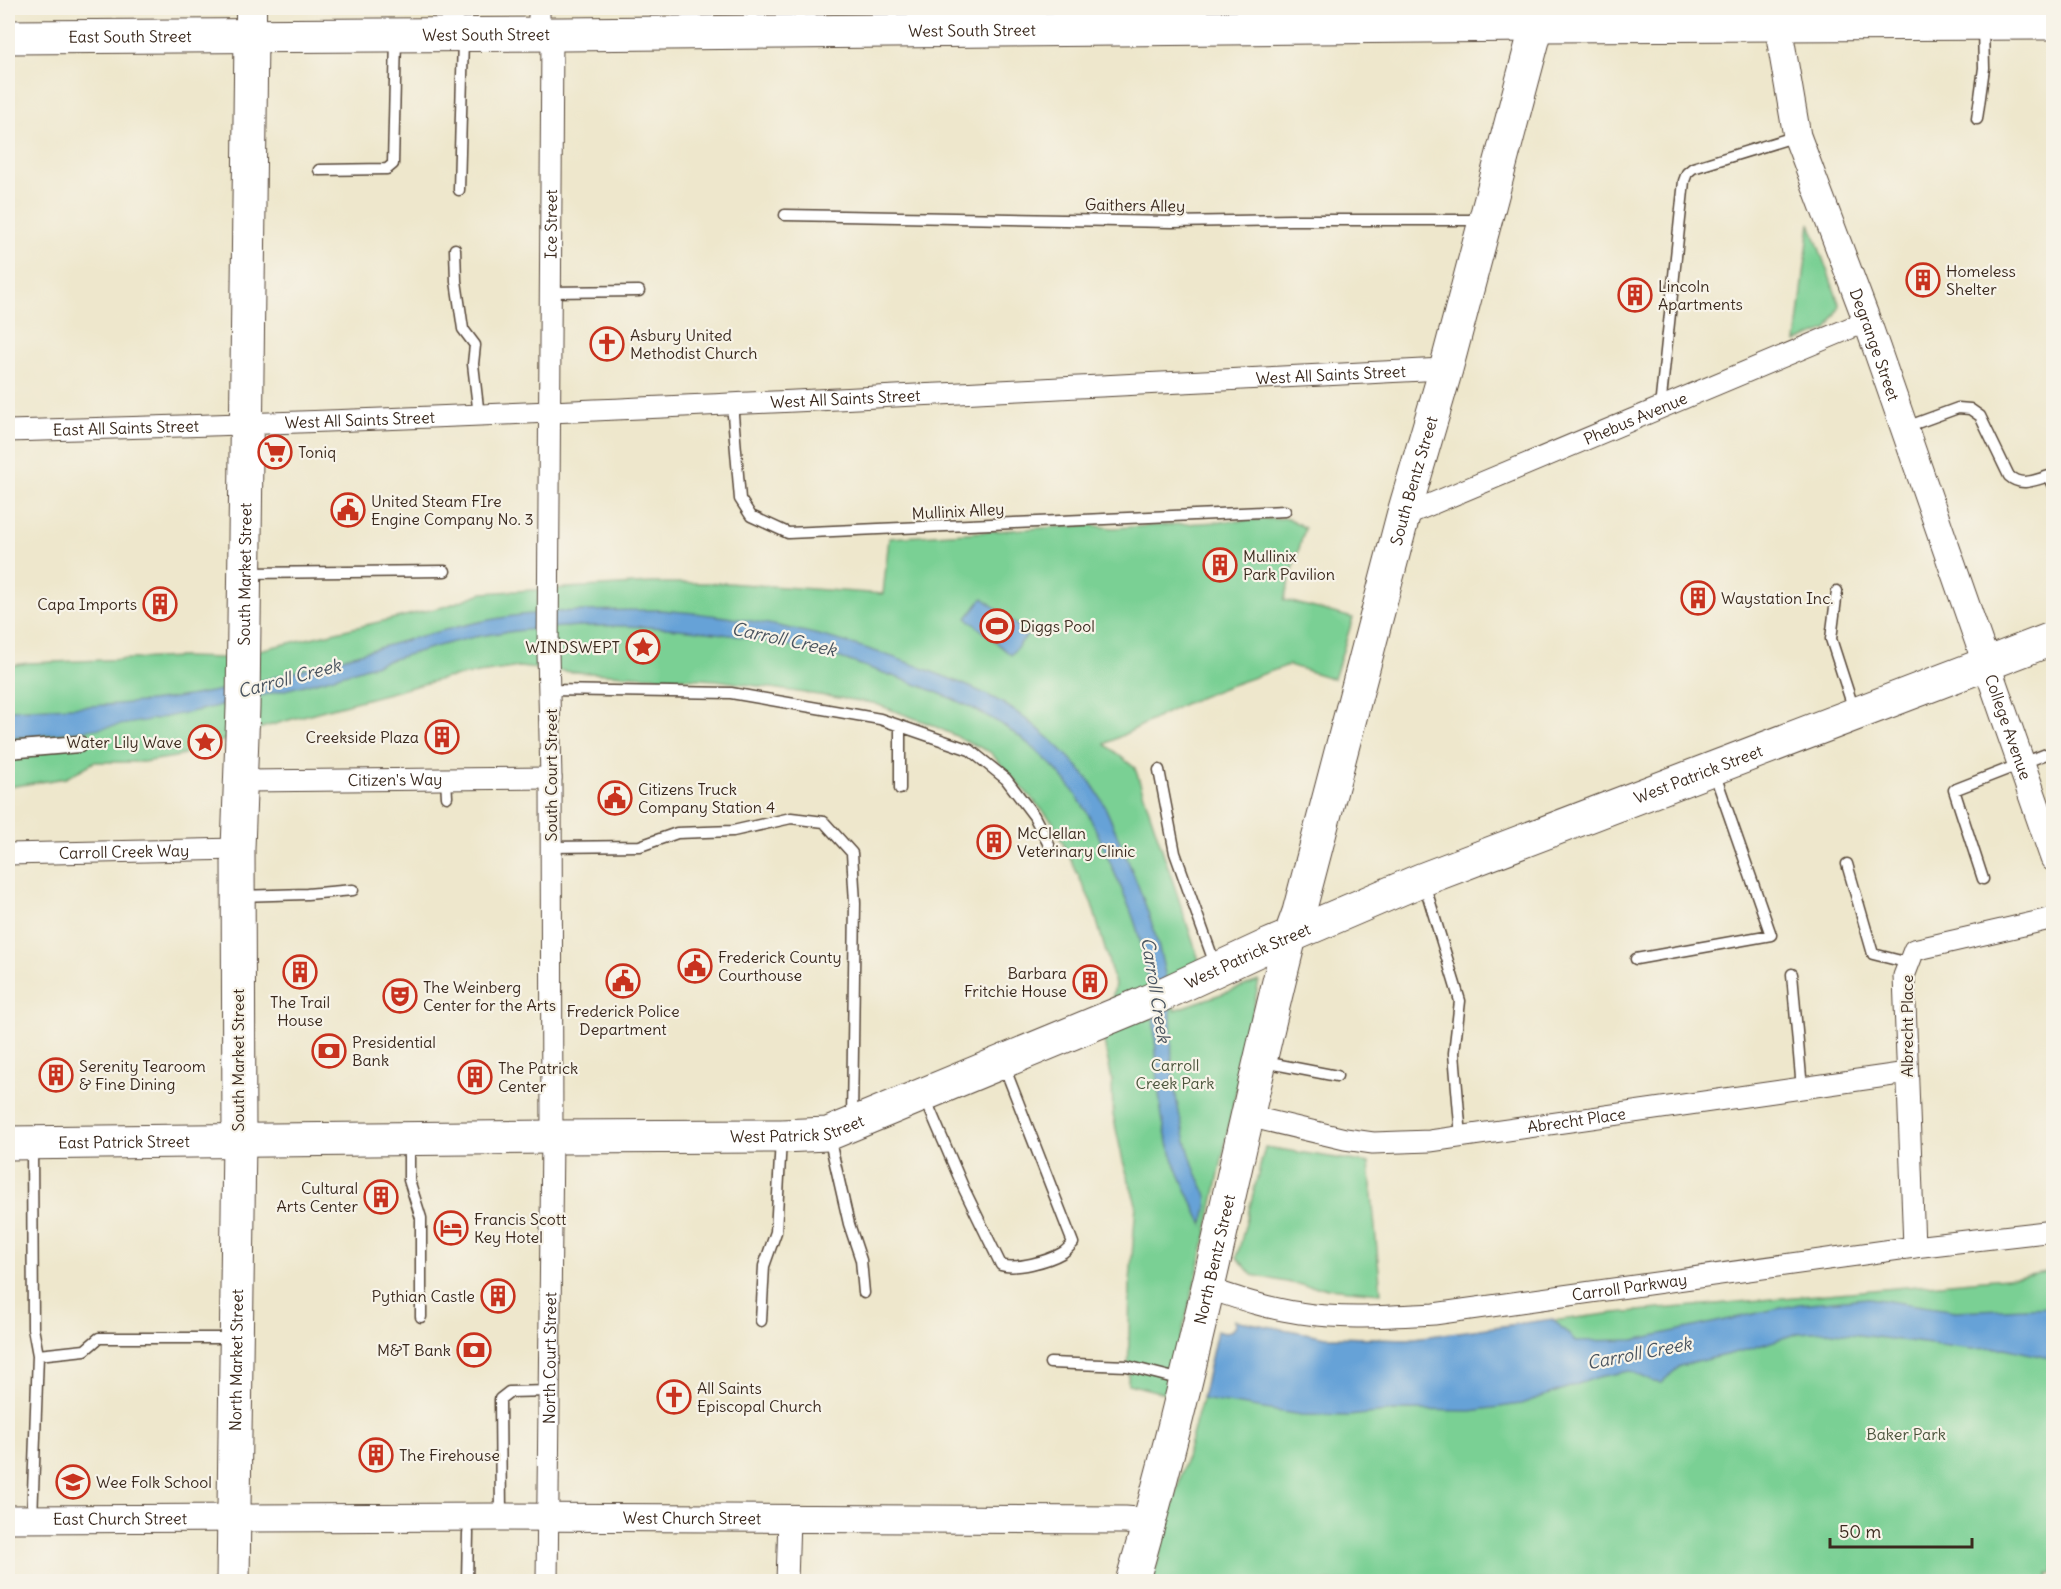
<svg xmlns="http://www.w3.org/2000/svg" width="2061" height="1589" viewBox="0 0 2061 1589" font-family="Delius,sans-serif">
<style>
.green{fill:#7ad094;stroke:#5a7d59;stroke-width:1.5}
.water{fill:#66a2d7;stroke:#50667a;stroke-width:1.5}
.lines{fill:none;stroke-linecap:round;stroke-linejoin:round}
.service-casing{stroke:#564638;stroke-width:13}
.pedestrian-casing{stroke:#564638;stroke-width:19}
.minor-casing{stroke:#564638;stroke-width:23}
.tertiary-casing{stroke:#564638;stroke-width:29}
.secondary-casing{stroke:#564638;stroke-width:32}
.primary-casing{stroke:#564638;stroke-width:35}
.service{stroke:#fff;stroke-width:10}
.pedestrian{stroke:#fff;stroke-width:16}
.minor{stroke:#fff;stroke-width:21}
.tertiary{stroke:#fff;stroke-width:27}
.secondary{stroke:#fff;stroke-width:30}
.primary{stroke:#fff;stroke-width:33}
.labels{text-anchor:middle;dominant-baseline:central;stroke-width:4.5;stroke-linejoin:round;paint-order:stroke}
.street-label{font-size:16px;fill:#3b2a1e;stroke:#f7f3e8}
.poi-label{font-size:16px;fill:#3b2a1e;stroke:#f7f3e8;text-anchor:start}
.park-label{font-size:16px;fill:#4b543c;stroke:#f7f3e8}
.water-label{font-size:18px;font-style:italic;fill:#4a545f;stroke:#f7f3e8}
</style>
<rect width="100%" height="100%" fill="#f7f3e8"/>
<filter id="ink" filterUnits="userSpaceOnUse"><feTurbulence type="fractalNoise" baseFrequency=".0167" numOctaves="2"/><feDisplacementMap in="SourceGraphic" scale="12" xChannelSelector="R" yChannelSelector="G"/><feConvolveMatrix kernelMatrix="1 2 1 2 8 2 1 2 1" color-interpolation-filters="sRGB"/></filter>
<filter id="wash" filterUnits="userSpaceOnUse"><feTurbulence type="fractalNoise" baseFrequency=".008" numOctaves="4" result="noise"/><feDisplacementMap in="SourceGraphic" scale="24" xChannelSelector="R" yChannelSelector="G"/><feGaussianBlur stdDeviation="1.35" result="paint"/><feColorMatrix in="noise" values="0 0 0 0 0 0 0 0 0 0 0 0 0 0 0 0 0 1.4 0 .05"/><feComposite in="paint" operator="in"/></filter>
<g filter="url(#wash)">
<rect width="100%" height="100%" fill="#eee7cc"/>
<path class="green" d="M1810,223L1840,306L1827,330L1796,342Z
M1288,518L1305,528L1284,600L1353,618L1334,679L1289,665L1223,688L1184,704L1105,744L1135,768L1200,963L1165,981L1175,1010L1259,981L1206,1237L1167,1394L1128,1384L1130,1282L1136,1204L1123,1161L1113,1115L1112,1080L1104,1042L1115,984L1092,904L1052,821L990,752L930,724L873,703L716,680L572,672L519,667L446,678L317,712L251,731L175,757L143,762H94L66,778L8,787V666L28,663L182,657L225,658L447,606L482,593L652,583H727L883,594L889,538L1088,525L1113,528Z
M1265,1147L1369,1163L1381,1293L1306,1286L1252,1275L1237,1257Z
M2053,1271L2054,1573H2048V1581L1152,1582L1202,1399L1217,1331C1225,1335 1231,1333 1236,1325L1234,1320L1326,1337L1408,1339L1615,1313L2017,1277Z"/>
<path class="water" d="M983,598L1028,634L1011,655L967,618Z
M660,610C755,617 847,637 935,673C959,682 982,691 1004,704C1036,724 1068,753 1091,783C1105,802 1113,826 1122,847C1146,902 1165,953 1171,1014C1172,1031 1171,1048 1172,1066C1175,1100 1183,1134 1194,1167C1197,1177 1204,1187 1207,1197C1209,1205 1204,1217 1203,1225C1187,1192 1170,1159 1163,1122C1157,1091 1157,1059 1154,1027C1152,1001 1148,974 1142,949C1136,920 1124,894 1112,867C1105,850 1098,833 1089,816C1044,735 971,702 887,674C864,667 842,657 819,652C709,626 592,617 480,636C428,646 378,665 327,679C222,707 116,731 8,738V710C75,707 144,705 211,692C302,674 389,641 479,622C538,609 601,611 660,610Z
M1869,1298L1955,1311L2053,1307V1359L2004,1348L1972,1349L1826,1331L1798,1333L1750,1349L1680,1366L1661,1383L1654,1382L1630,1371L1598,1377L1521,1404L1471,1411L1405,1410L1349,1416L1301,1415L1202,1399L1217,1331C1225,1335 1231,1333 1236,1325L1234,1320L1326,1337L1408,1339L1553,1319L1575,1341L1634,1340L1799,1304Z"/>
</g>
<g filter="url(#ink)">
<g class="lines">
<g class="service-casing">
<path id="service" d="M958,8L959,27
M752,29L753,8
M800,29V8
M1977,119L1984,68L1983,27
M319,170L387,169L393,164L396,38
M459,190L463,38
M785,215L1172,222L1291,220H1482
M455,249L456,281L463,329L475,345L473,364L479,416
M550,292L639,291
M732,403L740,499L751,516L788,533L1285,511
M1660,408L1684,181L1687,173L1693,168L1797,136
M1906,427L1958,408L1970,409L1980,416L2009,476C2021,487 2035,480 2049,476L2054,486
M247,573L445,571
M1837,591L1831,639L1854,710
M550,690L731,693L880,719L970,750L1006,779L1034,816L1049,845
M1159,770L1175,853L1216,967
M446,779L447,797
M900,789V726
M551,847L640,846L677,833L733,831L791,818L824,822L852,853L855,903L852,1119
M1847,864L1873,954L1909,963
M1983,879L1954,790L2054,751
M1423,883L1428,896L1460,1001L1454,1053L1461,1137
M242,896L307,894L353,890
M1636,959L1771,935L1714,772
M1792,974L1802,1089
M1264,1062L1337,1076
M925,1098L964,1189L1001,1265C1016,1270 1048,1261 1062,1253C1066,1251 1070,1246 1073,1243L1004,1066
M829,1137L849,1224L861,1260L864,1293
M409,1142V1180L421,1218V1317
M761,1321L764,1266L776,1232L781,1139
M38,1355L85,1350L99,1338H234
M1050,1363L1127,1366L1182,1380
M501,1517L500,1399L509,1392L549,1391
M32,1519L38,1355L33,1328L32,1146
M467,1582L468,1533"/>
</g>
<g class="pedestrian-casing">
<path id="pedestrian" d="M8,750L79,744"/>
</g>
<g class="minor-casing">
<g id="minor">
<path d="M539,34V8"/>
<path id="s1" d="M8,431C487,419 966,392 1446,369"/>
<path id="s2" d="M1403,516L1867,321"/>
<path id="s3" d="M241,781L551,778"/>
<path id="s4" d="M8,854L238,849"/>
<path id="s5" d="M1248,1116L1345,1139L1373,1143L1430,1141L1907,1073"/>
<path d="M1914,1247L1904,976L1914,950L2054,918"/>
<path id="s6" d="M1207,1288C1237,1298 1269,1309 1300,1313C1344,1320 1390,1316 1434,1314L1914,1247L2054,1231"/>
<path id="s7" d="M547,1582L552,1137L551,778L548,653L552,34"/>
<path d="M787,1582L789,1518"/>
</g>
</g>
<g class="tertiary-casing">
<g id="tertiary">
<path id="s8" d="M1780,24L1781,43L1797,136L1867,321L2054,858"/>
<path id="s9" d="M8,1519L501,1517L1125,1520L1150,1522"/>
</g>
</g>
<g class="secondary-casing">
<path id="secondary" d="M251,36V8"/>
</g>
<g class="primary-casing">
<g id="primary">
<path id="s10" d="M8,37L563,34L1537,25L2054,23"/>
<path id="s11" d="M8,1143L552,1137L781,1136L828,1134L1142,1004L1267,946L1421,880L2054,638"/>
<path id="s12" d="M233,1582L239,1140L238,849L243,707L251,36"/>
<path id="s13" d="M1132,1582C1195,1369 1236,1151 1290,937L1299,912L1403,516L1446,369L1537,25"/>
</g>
</g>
<use href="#service" class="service"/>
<use href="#pedestrian" class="pedestrian"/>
<use href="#minor" class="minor"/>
<use href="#tertiary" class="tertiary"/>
<use href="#secondary" class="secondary"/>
<use href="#primary" class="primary"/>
</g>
</g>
<defs>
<g id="building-ring" transform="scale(1.725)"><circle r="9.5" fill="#f7f3e8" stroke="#c8321e" stroke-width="1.5"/><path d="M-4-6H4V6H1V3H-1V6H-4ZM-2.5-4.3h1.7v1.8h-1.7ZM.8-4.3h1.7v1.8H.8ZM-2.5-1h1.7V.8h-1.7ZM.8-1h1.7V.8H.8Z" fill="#c8321e"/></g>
<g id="church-ring" transform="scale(1.725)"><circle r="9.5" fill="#f7f3e8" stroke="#c8321e" stroke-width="1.5"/><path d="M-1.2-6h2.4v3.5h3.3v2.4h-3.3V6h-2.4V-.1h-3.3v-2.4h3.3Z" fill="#c8321e"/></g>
<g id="supermarket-ring" transform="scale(1.725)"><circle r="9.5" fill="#f7f3e8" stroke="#c8321e" stroke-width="1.5"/><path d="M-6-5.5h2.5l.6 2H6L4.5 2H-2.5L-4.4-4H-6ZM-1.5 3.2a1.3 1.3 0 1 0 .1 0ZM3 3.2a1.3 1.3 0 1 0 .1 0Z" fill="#c8321e"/></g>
<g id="civic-ring" transform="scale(1.725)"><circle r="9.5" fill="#f7f3e8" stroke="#c8321e" stroke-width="1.5"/><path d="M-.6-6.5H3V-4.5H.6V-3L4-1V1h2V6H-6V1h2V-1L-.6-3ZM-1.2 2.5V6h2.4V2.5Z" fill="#c8321e"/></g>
<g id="stadium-ring" transform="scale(1.725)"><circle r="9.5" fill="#f7f3e8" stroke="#c8321e" stroke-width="1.5"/><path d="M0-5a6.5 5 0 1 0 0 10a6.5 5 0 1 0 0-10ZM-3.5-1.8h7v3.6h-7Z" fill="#c8321e"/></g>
<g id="sight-ring" transform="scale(1.725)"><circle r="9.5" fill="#f7f3e8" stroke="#c8321e" stroke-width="1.5"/><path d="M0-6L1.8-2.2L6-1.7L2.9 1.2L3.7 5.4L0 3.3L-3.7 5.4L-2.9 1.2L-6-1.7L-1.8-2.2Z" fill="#c8321e"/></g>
<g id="theatre-ring" transform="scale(1.725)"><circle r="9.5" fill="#f7f3e8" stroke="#c8321e" stroke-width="1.5"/><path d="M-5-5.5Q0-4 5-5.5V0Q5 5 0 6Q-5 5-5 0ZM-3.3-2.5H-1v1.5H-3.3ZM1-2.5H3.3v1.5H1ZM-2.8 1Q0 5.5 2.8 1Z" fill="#c8321e"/></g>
<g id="bank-ring" transform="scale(1.725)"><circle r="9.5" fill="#f7f3e8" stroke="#c8321e" stroke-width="1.5"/><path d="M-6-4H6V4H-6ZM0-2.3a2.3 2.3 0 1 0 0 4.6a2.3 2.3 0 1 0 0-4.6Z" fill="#c8321e"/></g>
<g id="hotel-ring" transform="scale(1.725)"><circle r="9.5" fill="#f7f3e8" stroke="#c8321e" stroke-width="1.5"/><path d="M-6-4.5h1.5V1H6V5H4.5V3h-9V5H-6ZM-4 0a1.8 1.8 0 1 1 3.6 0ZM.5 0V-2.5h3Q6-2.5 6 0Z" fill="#c8321e"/></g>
<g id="school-ring" transform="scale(1.725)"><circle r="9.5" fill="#f7f3e8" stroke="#c8321e" stroke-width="1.5"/><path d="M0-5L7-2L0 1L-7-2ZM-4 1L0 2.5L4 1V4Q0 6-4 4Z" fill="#c8321e"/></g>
</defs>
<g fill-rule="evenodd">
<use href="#building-ring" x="1923" y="280"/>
<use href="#building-ring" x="1635" y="295"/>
<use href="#church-ring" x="607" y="344"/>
<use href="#supermarket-ring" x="275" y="452"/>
<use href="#civic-ring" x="348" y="510"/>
<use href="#building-ring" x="1220" y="565"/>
<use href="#building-ring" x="1698" y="598"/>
<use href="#building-ring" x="160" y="604"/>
<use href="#stadium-ring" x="997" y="626"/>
<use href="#sight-ring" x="643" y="647"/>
<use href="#building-ring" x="442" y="737"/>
<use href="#sight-ring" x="205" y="742"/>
<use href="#civic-ring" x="615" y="798"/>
<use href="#building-ring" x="994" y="842"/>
<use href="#civic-ring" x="695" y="966"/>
<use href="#building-ring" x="300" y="972"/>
<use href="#civic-ring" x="623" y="981"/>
<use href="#building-ring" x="1090" y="982"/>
<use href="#theatre-ring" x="400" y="996"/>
<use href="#bank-ring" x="329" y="1051"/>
<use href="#building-ring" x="56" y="1075"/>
<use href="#building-ring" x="475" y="1077"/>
<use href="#building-ring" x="381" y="1197"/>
<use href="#hotel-ring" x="451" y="1228"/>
<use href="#building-ring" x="498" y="1296"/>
<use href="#bank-ring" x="474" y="1350"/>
<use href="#church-ring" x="674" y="1397"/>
<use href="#building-ring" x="376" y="1455"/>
<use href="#school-ring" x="73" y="1482"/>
</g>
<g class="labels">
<g class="street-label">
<text stroke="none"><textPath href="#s10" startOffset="964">West South Street</textPath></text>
<text stroke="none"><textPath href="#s10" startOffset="478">West South Street</textPath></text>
<text stroke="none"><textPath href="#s10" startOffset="122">East South Street</textPath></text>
<text transform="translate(1135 205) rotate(1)">Gaithers Alley</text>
<text stroke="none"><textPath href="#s7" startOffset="1358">Ice Street</textPath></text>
<text stroke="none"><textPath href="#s8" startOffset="336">Degrange Street</textPath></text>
<text stroke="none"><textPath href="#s1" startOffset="1324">West All Saints Street</textPath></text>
<text stroke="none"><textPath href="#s1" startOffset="838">West All Saints Street</textPath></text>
<text stroke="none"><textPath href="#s2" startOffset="252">Phebus Avenue</textPath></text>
<text stroke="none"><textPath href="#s1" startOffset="352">West All Saints Street</textPath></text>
<text stroke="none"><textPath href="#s1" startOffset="118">East All Saints Street</textPath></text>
<text stroke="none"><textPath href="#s13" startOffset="1137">South Bentz Street</textPath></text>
<text transform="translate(958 511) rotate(-3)">Mullinix Alley</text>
<text stroke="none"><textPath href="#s12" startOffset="1008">South Market Street</textPath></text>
<text stroke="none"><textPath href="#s8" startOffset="741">College Avenue</textPath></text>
<text stroke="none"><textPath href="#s11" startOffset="1762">West Patrick Street</textPath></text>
<text transform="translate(551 775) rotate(-90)">South Court Street</text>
<text stroke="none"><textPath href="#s3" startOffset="154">Citizen's Way</textPath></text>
<text stroke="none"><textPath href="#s4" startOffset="116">Carroll Creek Way</textPath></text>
<text stroke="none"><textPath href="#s11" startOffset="1276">West Patrick Street</textPath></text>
<text transform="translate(1907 1026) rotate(-90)">Albrecht Place</text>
<text transform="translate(238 1060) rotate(-90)">South Market Street</text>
<text stroke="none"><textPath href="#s5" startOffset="333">Abrecht Place</textPath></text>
<text stroke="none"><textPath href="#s11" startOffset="790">West Patrick Street</textPath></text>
<text stroke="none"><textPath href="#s11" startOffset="116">East Patrick Street</textPath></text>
<text stroke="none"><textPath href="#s13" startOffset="333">North Bentz Street</textPath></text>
<text stroke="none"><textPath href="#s6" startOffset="428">Carroll Parkway</textPath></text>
<text stroke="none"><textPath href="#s7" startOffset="224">North Court Street</textPath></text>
<text stroke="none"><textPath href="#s12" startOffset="222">North Market Street</textPath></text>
<text stroke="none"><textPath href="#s9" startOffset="112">East Church Street</textPath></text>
<text stroke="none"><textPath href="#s9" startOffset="684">West Church Street</textPath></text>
</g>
<g class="poi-label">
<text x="1946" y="271">Homeless<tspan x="1946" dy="18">Shelter</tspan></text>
<text x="1658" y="286">Lincoln<tspan x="1658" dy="18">Apartments</tspan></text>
<text x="630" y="335">Asbury United<tspan x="630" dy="18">Methodist Church</tspan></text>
<text x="298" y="452">Toniq</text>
<text x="371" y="501">United Steam FIre<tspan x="371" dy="18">Engine Company No. 3</tspan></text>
<text x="1243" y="556">Mullinix<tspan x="1243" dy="18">Park Pavilion</tspan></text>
<text x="1721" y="598">Waystation Inc.</text>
<text x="137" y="604" text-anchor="end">Capa Imports</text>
<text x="1020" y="626">Diggs Pool</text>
<text x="620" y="647" text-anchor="end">WINDSWEPT</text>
<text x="419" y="737" text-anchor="end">Creekside Plaza</text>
<text x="182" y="742" text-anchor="end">Water Lily Wave</text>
<text x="638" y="789">Citizens Truck<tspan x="638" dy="18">Company Station 4</tspan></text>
<text x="1017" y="833">McClellan<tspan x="1017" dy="18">Veterinary Clinic</tspan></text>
<text x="718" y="957">Frederick County<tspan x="718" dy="18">Courthouse</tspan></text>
<text x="1067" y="973" text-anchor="end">Barbara<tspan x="1067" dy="18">Fritchie House</tspan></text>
<text x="423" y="987">The Weinberg<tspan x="423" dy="18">Center for the Arts</tspan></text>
<text x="300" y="1002" text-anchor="middle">The Trail<tspan x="300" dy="18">House</tspan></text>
<text x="623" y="1011" text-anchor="middle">Frederick Police<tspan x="623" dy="18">Department</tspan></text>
<text x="352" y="1042">Presidential<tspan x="352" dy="18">Bank</tspan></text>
<text x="79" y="1066">Serenity Tearoom<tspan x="79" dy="18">&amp; Fine Dining</tspan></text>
<text x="498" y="1068">The Patrick<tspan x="498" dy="18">Center</tspan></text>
<text x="358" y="1188" text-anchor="end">Cultural<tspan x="358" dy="18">Arts Center</tspan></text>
<text x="474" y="1219">Francis Scott<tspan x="474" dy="18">Key Hotel</tspan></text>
<text x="475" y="1296" text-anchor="end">Pythian Castle</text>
<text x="451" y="1350" text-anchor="end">M&amp;T Bank</text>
<text x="697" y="1388">All Saints<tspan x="697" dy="18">Episcopal Church</tspan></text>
<text x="399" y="1455">The Firehouse</text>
<text x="96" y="1482">Wee Folk School</text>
</g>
<g class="park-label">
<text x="1175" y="1065">Carroll<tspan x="1175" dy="18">Creek Park</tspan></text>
<text x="1906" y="1434">Baker Park</text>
</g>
<g class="water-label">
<text transform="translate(784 639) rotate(12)">Carroll Creek</text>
<text transform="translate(289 678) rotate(-15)">Carroll Creek</text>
<text transform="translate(1156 990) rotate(81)">Carroll Creek</text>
<text transform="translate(1639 1353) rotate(-11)">Carroll Creek</text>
</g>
</g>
<rect width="2061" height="1589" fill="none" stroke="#f7f3e8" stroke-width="30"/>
<path d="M1830 1538v9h142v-9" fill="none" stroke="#3b2a1e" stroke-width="3"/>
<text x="1839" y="1538" font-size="18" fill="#3b2a1e" stroke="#f7f3e8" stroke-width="4.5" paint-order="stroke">50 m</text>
</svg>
